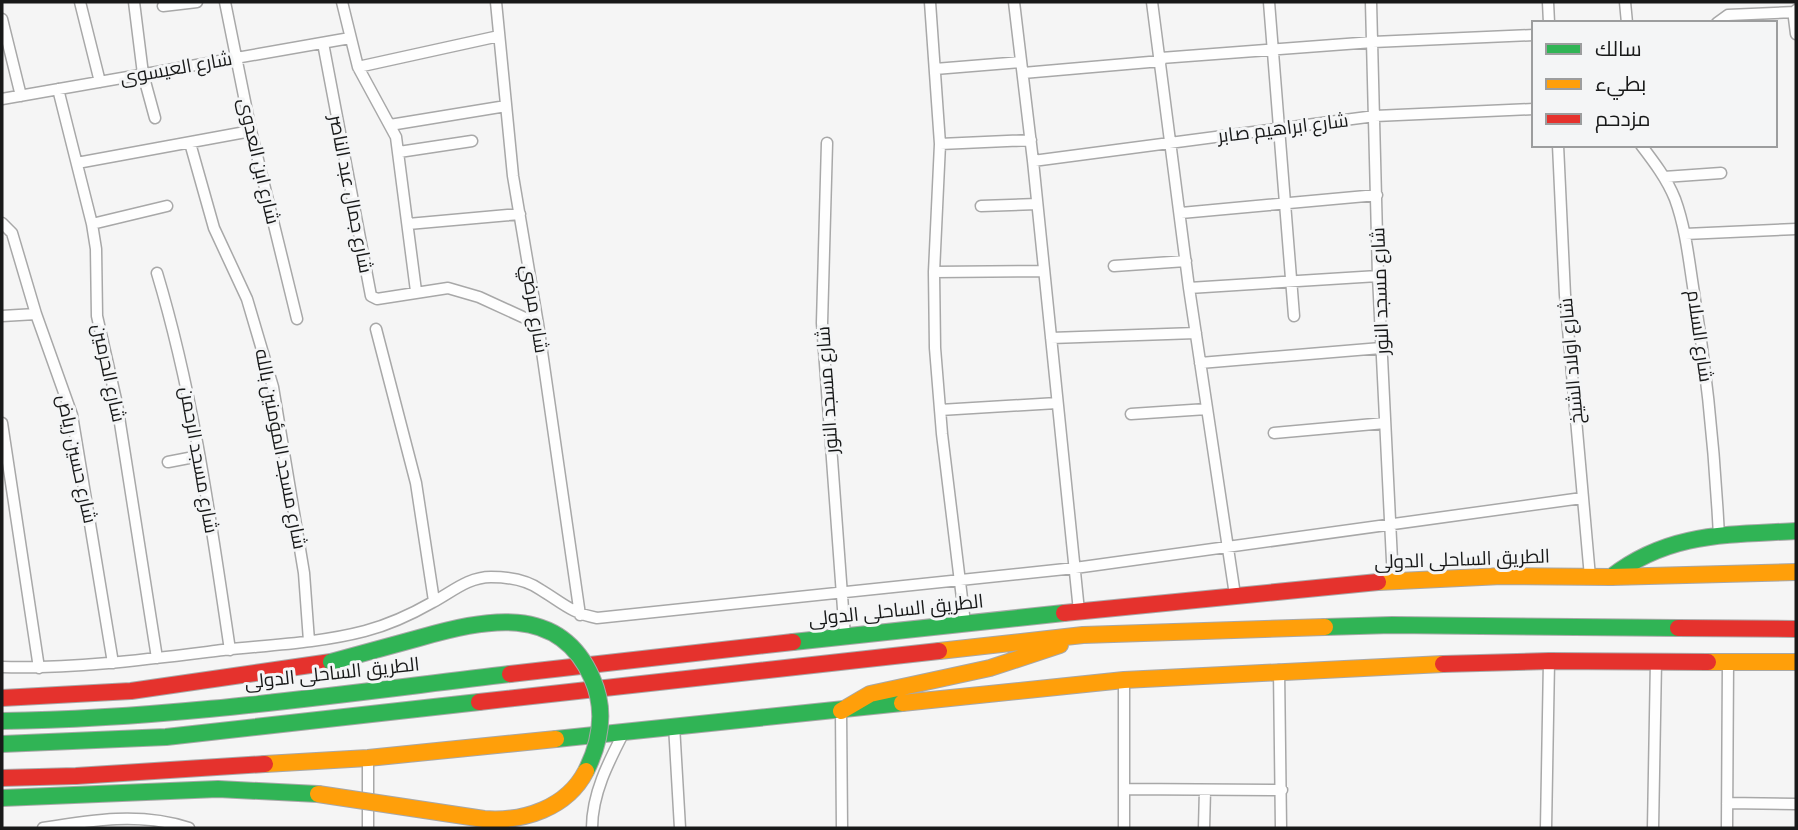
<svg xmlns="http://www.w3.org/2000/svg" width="1798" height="830" viewBox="0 0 1798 830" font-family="'Roboto Condensed',Cairo,sans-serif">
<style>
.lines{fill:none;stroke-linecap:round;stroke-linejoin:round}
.street-casing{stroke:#a8a8a8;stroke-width:13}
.fast-casing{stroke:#a8a8a8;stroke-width:18}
.slow-casing{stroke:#a8a8a8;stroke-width:18}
.jam-casing{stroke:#a8a8a8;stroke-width:18}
.street{stroke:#fefefe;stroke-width:10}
.fast{stroke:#30b455;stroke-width:16}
.slow{stroke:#ff9f0a;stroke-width:16}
.jam{stroke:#e5322d;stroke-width:16}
.fast-bridge-casing{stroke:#a8a8a8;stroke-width:18;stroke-linecap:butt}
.slow-bridge-casing{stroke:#a8a8a8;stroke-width:18;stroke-linecap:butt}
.fast-bridge{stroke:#30b455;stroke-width:16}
.slow-bridge{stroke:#ff9f0a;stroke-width:16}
.labels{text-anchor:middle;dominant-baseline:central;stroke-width:6;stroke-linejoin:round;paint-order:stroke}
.street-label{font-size:19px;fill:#181919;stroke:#f4f5f6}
</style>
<rect width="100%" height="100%" fill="#f5f5f5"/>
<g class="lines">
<g class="street-casing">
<path id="street" d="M80,2L100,82
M134,2L143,74L155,118
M225,2L251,131L297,319
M342,2L358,67L396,137L416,291
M496,2L513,176L538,324L580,615
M930,2L940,144L934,272L935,348L942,434L965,623
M1014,2L1033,161L1079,611
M1152,2L1189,288L1235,595
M1269,2L1294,316
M1371,2L1378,276L1393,581
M1548,2L1549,23
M1625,2L1627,23
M163,6L197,2
M1796,10L1794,18L1796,34
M2,19L21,96
M1717,23L1728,15L1795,12
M323,43L371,296L377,299L448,288L479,297L538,324
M1161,58L1373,42L1534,35
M358,67L499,36
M935,69L1021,62
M1023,73L1161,61
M58,89L92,224L96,249L97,316L117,404L157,658
M2,99L350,38
M390,125L506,106
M190,143L214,228L247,299L273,387L304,573L309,641
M827,143L822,323L845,636
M940,144L1031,140
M1558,145L1565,295L1590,577
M1641,145C1654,162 1667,179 1675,199C1686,229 1689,262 1694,293C1707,374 1715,455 1719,537
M399,152L472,141
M1033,161L1375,116L1534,109
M77,163L251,131
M1664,177L1721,173
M981,206L1037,204
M1181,213L1377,195
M2,223L12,233L36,314L72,415L113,663
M92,224L167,206
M408,224L520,214
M1685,234L1796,229
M1114,266L1186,261
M934,272L1044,271
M157,273C194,396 211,523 230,650
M1189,288L1378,276
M2,316L36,314
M376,329L416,483L434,601
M1051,338L1196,333
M1200,363L1381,348
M940,410L1057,403
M1131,414L1207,409
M2,423L39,668
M1274,433L1385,423
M168,462L199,456
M2,667C76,669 150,659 223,650C270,645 319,643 365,631C388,625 412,614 433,602C452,592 468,577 491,577C508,577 527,580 541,590C561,602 573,614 597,618L1075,568L1582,498
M1279,670L1281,828
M841,711L842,828
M674,725L680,828
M1124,789L1282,790
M1727,803L1796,804
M43,828C92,820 141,812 189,828
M368,828V758
M592,828C592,793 609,761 625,730
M1124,828V680
M1204,828L1205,790
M1546,828L1549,661
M1653,828L1656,661
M1727,828L1728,661"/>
</g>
<g class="fast-casing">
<path id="fast" d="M1611,577C1669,532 1727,535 1796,531
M1325,627L1392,625L1678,628
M793,642L1064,613
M2,721C172,719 341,694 510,674
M556,739L902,703
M2,744L166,737L479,702
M2,798L218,789L318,794"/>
</g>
<g class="slow-casing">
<path id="slow" d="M1378,582L1502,576L1611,577L1796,572
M939,651L1083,635L1325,627
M1708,662H1796
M902,703L1124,680L1443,664
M841,711L870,694L990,668L1060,645
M265,764L368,758L556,739"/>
</g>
<g class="jam-casing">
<path id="jam" d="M1064,613L1378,582
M1678,628L1796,629
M1443,664L1549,661L1708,662
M510,674L793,642
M2,698L131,691L331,662
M479,702L939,651
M2,778L76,776L265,764"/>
</g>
<use href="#street" class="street"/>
<use href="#fast" class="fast"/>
<use href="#slow" class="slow"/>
<use href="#jam" class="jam"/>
<g class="fast-bridge-casing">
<path id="fast-bridge" d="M331,662C360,654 390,646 419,638C483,620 559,602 592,678C606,709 601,741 586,771"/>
</g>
<g class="slow-bridge-casing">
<path id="slow-bridge" d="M318,794L484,819C524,822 567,808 586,771"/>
</g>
<use href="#fast-bridge" class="fast-bridge"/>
<use href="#slow-bridge" class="slow-bridge"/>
</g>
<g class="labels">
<g class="street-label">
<text transform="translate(176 68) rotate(-10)">شارع العيسوى</text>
<text transform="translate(1283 128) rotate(-7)">شارع ابراهيم صابر</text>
<text transform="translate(259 161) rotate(77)">شارع ابن العدوى</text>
<text transform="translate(351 194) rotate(79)">شارع جمال عبد الناصر</text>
<text transform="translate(1380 291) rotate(-92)">شارع مسجد النور</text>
<text transform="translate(535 309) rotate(81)">شارع مرضي</text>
<text transform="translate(1700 336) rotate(82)">شارع السلام</text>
<text transform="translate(1571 361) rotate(-95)">شارع اولاد الشيخ</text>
<text transform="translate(109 373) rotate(78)">شارع الحرمين</text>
<text transform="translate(827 390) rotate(-94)">شارع مسجد النور</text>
<text transform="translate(281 449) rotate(79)">شارع مسجد المؤمنين بالله</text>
<text transform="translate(77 459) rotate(78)">شارع حسين رياض</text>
<text transform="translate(199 460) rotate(80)">شارع مسجد الرحمن</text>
<text transform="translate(1462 559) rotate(-2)">الطريق الساحلى الدولى</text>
<text transform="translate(896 610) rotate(-6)">الطريق الساحلى الدولى</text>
<text transform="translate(332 673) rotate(-6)">الطريق الساحلى الدولى</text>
</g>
</g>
<rect width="1798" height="830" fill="none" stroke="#181919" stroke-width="7"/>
<rect x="1532" y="21" width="245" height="126" fill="#f4f5f6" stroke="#9c9d9e" stroke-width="2"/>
<rect x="1546" y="44" width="35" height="10" fill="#30b455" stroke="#9c9d9e" stroke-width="2"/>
<text x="1595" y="56" font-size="21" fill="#181919">سالك</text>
<rect x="1546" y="79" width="35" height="10" fill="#ff9f0a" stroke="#9c9d9e" stroke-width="2"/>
<text x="1595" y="91" font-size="21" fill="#181919">بطيء</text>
<rect x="1546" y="114" width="35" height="10" fill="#e5322d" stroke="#9c9d9e" stroke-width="2"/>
<text x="1595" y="126" font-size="21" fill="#181919">مزدحم</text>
</svg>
